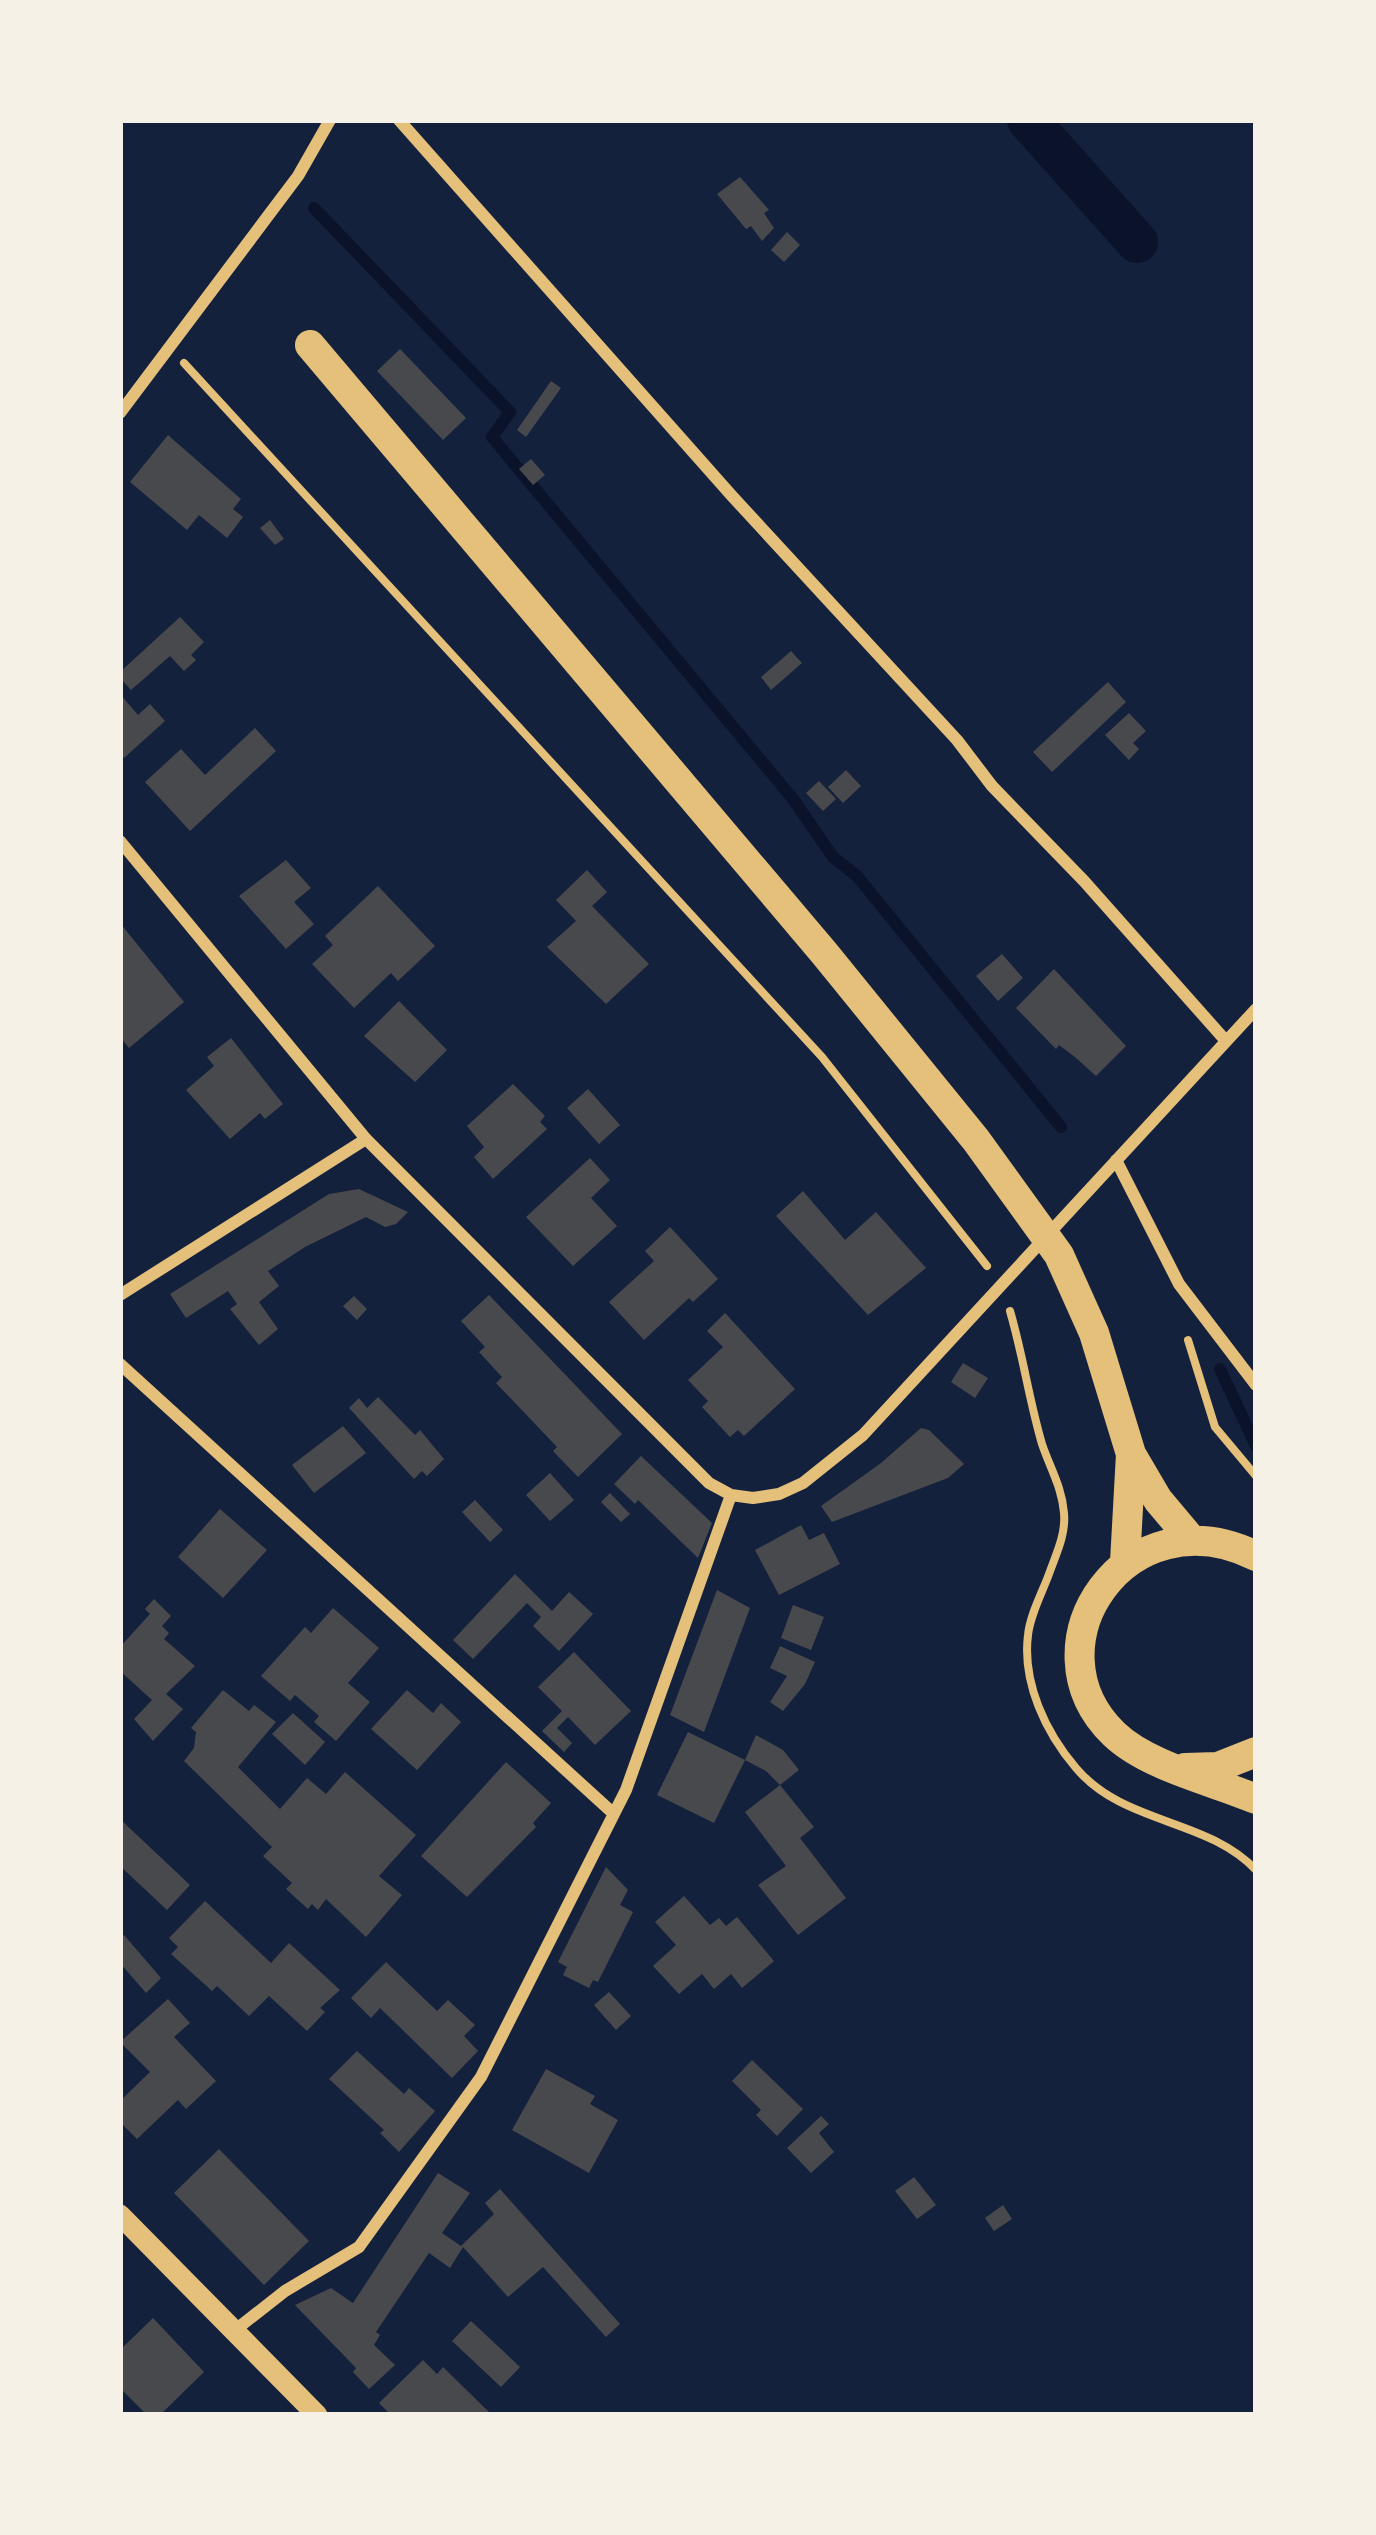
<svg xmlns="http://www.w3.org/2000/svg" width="1376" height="2535" viewBox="0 0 1376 2535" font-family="'Work Sans',sans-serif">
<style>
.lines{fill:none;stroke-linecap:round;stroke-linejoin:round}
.stream{stroke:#0b132b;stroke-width:12}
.canal{stroke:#0b132b;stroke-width:42}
.building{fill:#48494c}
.path{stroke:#e5c07b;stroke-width:8}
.minor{stroke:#e5c07b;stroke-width:12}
.tertiary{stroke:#e5c07b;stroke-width:21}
.primary{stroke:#e5c07b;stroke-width:30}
</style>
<rect width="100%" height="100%" fill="#14213d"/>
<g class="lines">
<path class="stream" d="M314,208L510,412L492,437L793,799L833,857L857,876L1061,1127
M1220,1369L1256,1446"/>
<path class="canal" d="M1028,120L1137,242"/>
</g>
<path class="building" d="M740,177L769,210L764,213L774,228L762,241L751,226L746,229L717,194Z
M787,232L800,245L784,262L771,250Z
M400,349L466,418L443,440L377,371Z
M551,381L561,388L526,437L517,430Z
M168,435L241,499L233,509L243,517L227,538L199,515L187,530L130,482Z
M531,459L545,475L533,485L519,469Z
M270,520L284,539L275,545L260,528Z
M180,617L204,642L191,655L196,660L184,671L170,656L131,690L120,678V672Z
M791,651L802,663L771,690L761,677Z
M1108,682L1126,702L1052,772L1033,752Z
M120,694L138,715L150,704L165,721L124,758L120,754Z
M1129,713L1146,731L1133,743L1139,749L1129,760L1105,735Z
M255,728L276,751L190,831L145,782L181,749L205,775Z
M846,770L861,786L843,803L828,787Z
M819,781L836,799L823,811L806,793Z
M286,860L311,888L294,902L314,924L286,949L239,896Z
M587,870L607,892L592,906L649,964L606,1004L547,947L576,921L556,900Z
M378,886L435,946L398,981L391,973L354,1008L312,964L333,945L325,936Z
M120,923L184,1002L129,1048L120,1037Z
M1002,954L1023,978L998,1001L976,976Z
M1054,969L1126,1046L1096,1076L1075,1057L1059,1045L1056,1049L1016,1008Z
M399,1001L447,1050L415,1082L364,1036Z
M231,1038L283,1104L265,1119L260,1113L230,1139L186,1090L214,1066L207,1057Z
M513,1084L545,1116L540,1122L547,1129L493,1179L474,1157L484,1147L467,1126Z
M588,1089L620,1125L599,1144L567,1108Z
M590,1158L610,1180L591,1198L617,1226L573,1266L526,1217Z
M359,1189L408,1212L396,1224L385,1227L366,1217L305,1247L268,1271L279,1286L259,1302L278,1329L259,1345L230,1309L237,1304L228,1291L186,1318L170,1294L329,1194Z
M803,1191L845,1240L876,1212L926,1268L868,1315L776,1216Z
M670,1227L718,1279L693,1302L689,1298L644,1340L609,1302L654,1261L645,1251Z
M489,1295L622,1434L578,1477L553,1451L557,1447L496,1383L502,1377L479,1352L485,1347L461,1321Z
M354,1296L367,1309L357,1320L343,1306Z
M725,1313L795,1389L744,1436L738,1430L730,1437L702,1407L708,1401L688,1380L723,1347L707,1331Z
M963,1363L988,1378L975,1398L951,1382Z
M378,1397L415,1435L420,1430L444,1459L427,1476L422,1471L414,1479L349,1408L359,1398L367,1408Z
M343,1426L366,1453L314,1493L292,1465Z
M921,1428L929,1430L964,1464L948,1478L832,1522L821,1506L881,1463Z
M641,1456L712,1523L698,1558L638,1500L635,1504L614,1484Z
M550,1473L574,1500L550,1521L526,1495Z
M610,1493L630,1514L621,1522L601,1502Z
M475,1500L503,1530L490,1542L462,1512Z
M220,1509L267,1550L223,1598L178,1557Z
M801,1525L809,1540L824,1533L840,1564L779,1595L755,1550Z
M515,1574L552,1611L569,1592L593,1614L559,1651L533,1626L541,1617L527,1603L473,1659L453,1640Z
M717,1590L750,1608L704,1732L670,1715Z
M154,1599L171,1616L162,1626L169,1633L164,1639L195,1666L166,1694L183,1709L153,1741L134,1719L152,1700L120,1671V1647L150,1614L145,1609Z
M793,1605L824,1617L811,1650L781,1638Z
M333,1608L379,1648L348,1683L370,1702L336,1741L314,1722L319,1716L295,1695L290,1701L261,1676L305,1627L311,1633Z
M780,1646L815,1662L805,1684L783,1711L770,1702L787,1676L770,1668Z
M574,1652L631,1711L595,1745L568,1717L557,1728L572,1743L564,1752L542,1731L562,1711L538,1687Z
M223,1690L249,1711L254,1705L276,1722L238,1767L280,1809L307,1778L326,1794L345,1772L416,1835L379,1876L402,1895L366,1937L326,1899L318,1910L312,1904L308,1909L286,1889L292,1883L263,1856L272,1847L184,1761L194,1748L196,1732L191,1728Z
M407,1690L433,1713L441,1703L461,1722L417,1770L371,1729Z
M293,1713L325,1742L305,1765L272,1734Z
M688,1732L745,1760L714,1823L657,1795Z
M756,1735L783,1750L799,1770L780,1785L766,1771L745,1760Z
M506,1762L551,1803L533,1823L536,1827L467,1897L421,1856Z
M780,1785L814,1827L800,1838L846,1898L798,1935L758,1885L786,1866L745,1812Z
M120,1819L190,1885L167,1910L120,1866Z
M606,1867L628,1890L620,1905L633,1912L598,1982L593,1980L589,1988L563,1975L567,1967L558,1962Z
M684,1896L710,1925L719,1918L726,1926L737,1917L774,1961L742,1988L731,1974L714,1989L702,1974L679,1994L653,1966L676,1945L655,1922Z
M205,1901L271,1963L289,1943L340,1990L320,2008L325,2012L307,2031L269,1996L249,2016L217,1986L212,1991L171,1954L178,1947L169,1938Z
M124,1935L161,1978L146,1993L120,1963V1939Z
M386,1962L437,2011L448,2000L475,2025L464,2036L478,2051L452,2078L380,2008L371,2018L351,1998Z
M609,1992L631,2016L616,2030L594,2005Z
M168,1999L190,2023L174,2037L216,2081L186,2109L178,2100L137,2139L120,2122V2101L150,2072L120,2042Z
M357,2051L404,2094L409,2088L435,2111L399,2152L380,2133L384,2130L329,2079Z
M752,2060L803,2109L777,2136L756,2115L761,2110L732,2081Z
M546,2069L595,2096L590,2104L618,2120L589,2173L512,2130Z
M821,2116L829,2124L819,2133L834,2152L811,2173L787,2148Z
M219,2149L309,2241L264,2285L174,2193Z
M438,2173L470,2193L442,2233L461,2246L494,2214L485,2203L500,2189L620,2324L606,2337L543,2267L508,2297L463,2247L450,2268L429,2253L376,2332L380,2335L374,2345L395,2365L369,2389L353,2372L356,2368L295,2305L331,2288L353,2303Z
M914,2177L936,2205L917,2219L895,2191Z
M1003,2205L1012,2219L994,2231L985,2218Z
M153,2318L204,2372L160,2415H147L120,2388V2350Z
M471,2321L520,2367L501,2387L452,2341Z
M423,2360L437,2374L443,2367L492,2415H391L379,2403Z"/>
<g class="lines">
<path class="path" d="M184,363L822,1057L987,1266
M1010,1311C1023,1355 1029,1400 1042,1444C1050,1468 1062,1487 1064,1513C1066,1535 1056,1554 1049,1574C1042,1593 1030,1615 1028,1635C1022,1683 1046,1733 1076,1768C1124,1825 1207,1818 1256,1870
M1188,1340L1215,1427L1256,1476"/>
<path class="minor" d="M399,120L732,496L957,740L992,786L1084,881L1226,1041
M120,413L298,176L330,120
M120,841L366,1139L709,1483L731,1495L753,1498L779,1494L803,1483L863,1435L1256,1009
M1116,1160L1179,1284L1256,1385
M120,1295L366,1139
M120,1364L614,1814
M234,2331L285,2291L359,2247L481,2077L626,1790L731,1495"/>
<path class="tertiary" d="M120,2215L317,2415"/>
<path class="primary" d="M310,345L825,954L976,1140L1059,1255L1094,1333L1131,1454L1158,1500L1190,1538
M1256,1556C1127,1492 1023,1646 1114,1734C1147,1766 1213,1781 1256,1799
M1125,1562L1131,1454
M1185,1768L1218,1767L1256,1752"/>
</g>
<rect width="1376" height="2535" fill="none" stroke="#f6f1e7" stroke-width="246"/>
</svg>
